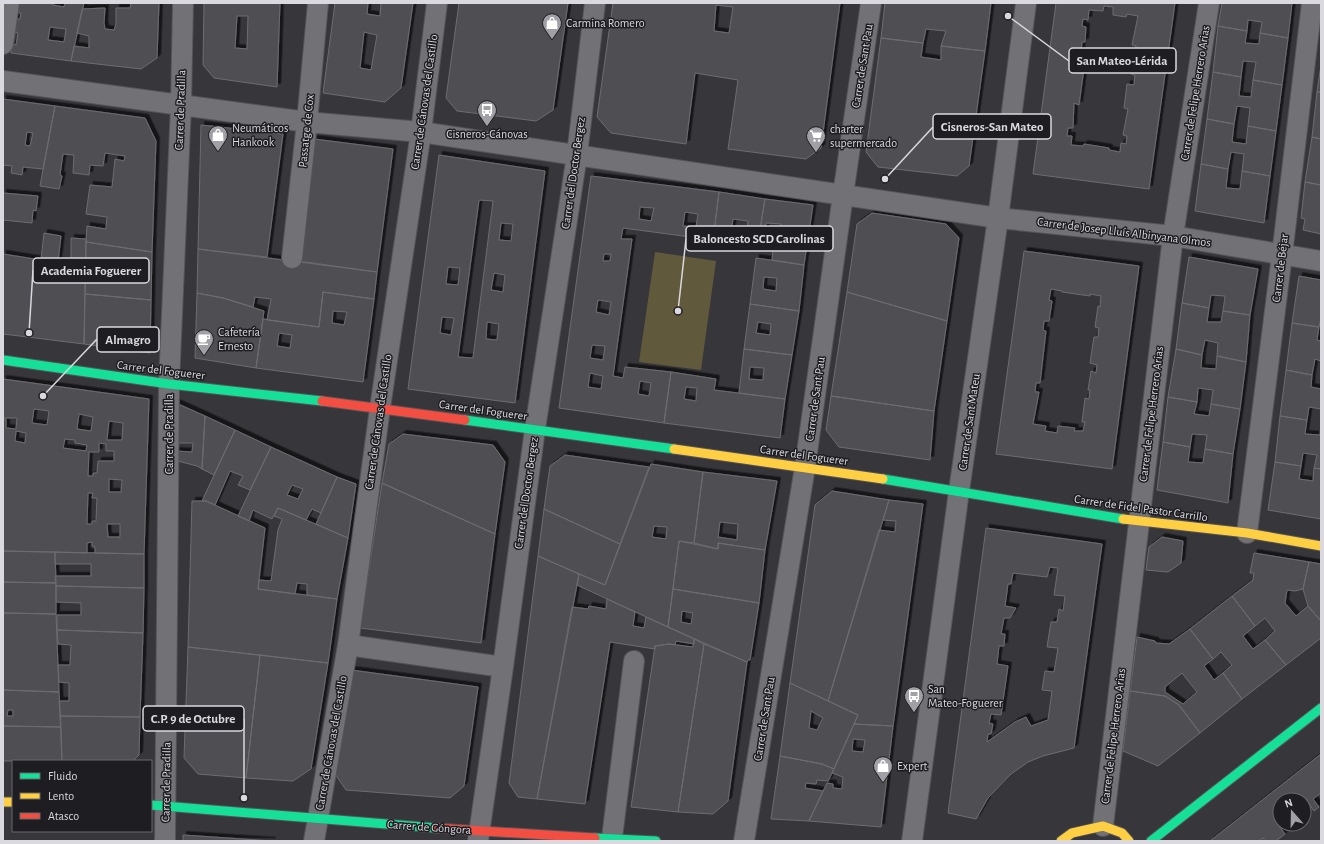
<svg xmlns="http://www.w3.org/2000/svg" width="1324" height="844" viewBox="0 0 1324 844" font-family="'Alegreya Sans',sans-serif">
<style>
.green{fill:#61593b}
.building{fill:#504f53;stroke:#6d6c71;fill-rule:evenodd;filter:url(#shadow)}
.lines{fill:none;stroke-linecap:round;stroke-linejoin:round}
.street-casing{stroke:#545358;stroke-width:22}
.fast-casing{stroke:#545358;stroke-width:11}
.slow-casing{stroke:#545358;stroke-width:11}
.jam-casing{stroke:#545358;stroke-width:11}
.street{stroke:#727175;stroke-width:20}
.fast{stroke:#16e098;stroke-width:9}
.slow{stroke:#ffcf43;stroke-width:9}
.jam{stroke:#f24e42;stroke-width:9}
.labels{text-anchor:middle;dominant-baseline:central;stroke-width:3;stroke-linejoin:round;paint-order:stroke}
.poi-label{font-size:12px;fill:#dad9df;stroke:#1e1d21;text-anchor:start}
.street-label{font-size:12px;fill:#dad9df;stroke:#1e1d21}
.leader{fill:none;stroke:#dad9df;stroke-width:1.5}
.callout-dot{fill:#dad9df;stroke:#1e1d21;stroke-width:1.5}
.callout{fill:#1e1d21;stroke:#dad9df;stroke-width:1.5}
.callout-label{font-size:13px;text-anchor:middle;font-weight:bold;fill:#dad9df}
</style>
<defs>
<filter id="shadow"><feDropShadow dx="3.5" dy="-3.5" stdDeviation="0" flood-color="#0009"/></filter>
</defs>
<rect width="100%" height="100%" fill="#37363b"/>
<path class="green" d="M655,252L716,261L701,370L639,362Z"/>
<path class="building" d="M18,3H53V5L64,7L65,3H84L71,61L11,53L12,44L16,45L18,33L14,32L15,19H20L21,13L17,12ZM50,27L66,29L64,42L48,40Z
M131,3H159L157,58L141,69L71,61L74,46L89,48V36L77,33L82,9L105,8L104,23L105,29L114,30L116,24V8H130Z
M204,3H280L277,87L214,78L203,65ZM237,16H248L247,49L235,48Z
M335,3H368L367,14L380,16L381,3H413L401,88L385,102L323,93ZM364,32L377,35L371,70L360,68Z
M459,3H568L553,110L536,121L457,111L446,98Z
M613,3H840L821,148L806,159L728,149L738,80L695,73L686,144L611,133L597,117ZM716,5L733,7L729,33L714,31Z
M885,3H991L985,51L941,46L946,31L926,29L923,43L881,38Z
M1056,3H1175L1149,189L1033,174ZM1104,6L1113,7V15L1126,17L1127,14L1138,16L1132,45L1136,46L1135,59H1133L1131,74L1135,75L1134,85L1127,84L1124,108L1128,109L1123,135L1127,136L1126,144L1121,143L1120,152L1109,150V148L1084,144L1083,146L1071,145L1072,136H1067L1068,128H1073L1074,103L1079,105L1086,53L1081,52L1082,42H1085L1086,27L1082,26L1083,19L1088,20L1089,10L1103,11Z
M1222,3H1292L1288,38L1260,33L1262,22L1248,20L1247,31L1218,26Z
M1218,26L1247,31L1245,43L1259,44L1260,33L1288,38L1282,85L1253,80L1256,62L1243,61L1241,77L1213,72Z
M881,38L923,43L921,57L941,60V46L985,51L969,166L957,176L878,167L866,152Z
M1321,65V92H1317Z
M1213,72L1241,77L1239,96L1251,97L1253,80L1282,85L1276,131L1248,126L1250,108L1237,106L1234,124L1207,119Z
M1317,92H1321V139L1312,137Z
M3,99L55,106L43,169L23,167L22,175L11,173L12,166L3,165ZM27,132L33,133L30,146L25,145Z
M55,106L145,118L156,141L152,252L86,242L87,226L106,229L107,217L86,214L90,185L112,187L115,159L124,161L125,156L105,153L103,166L90,165L89,175L73,173L74,155L63,154L60,175L62,176L59,189L40,186Z
M1207,119L1234,124L1232,142L1246,144L1248,126L1276,131L1270,176L1242,171L1244,154L1231,152L1228,169L1201,164Z
M201,125L283,134L267,257L198,249Z
M1312,137L1321,139V185L1305,182Z
M314,139L393,149L377,272L298,261Z
M439,155L545,171L515,403L408,389ZM479,200L493,201L473,358L458,357ZM501,223L513,224L511,241L499,240ZM448,267L460,268L458,285L446,284ZM494,273L505,275L503,292L491,290ZM442,317L454,318L451,335L440,333ZM487,322L499,324L497,340L486,339Z
M1201,164L1228,169L1226,188L1240,189L1242,171L1270,176L1264,223L1195,211Z
M591,176L719,192L713,240L623,228L621,239H632L613,376L623,378L625,367L671,372L664,423L559,408ZM640,207L654,208L651,221L639,219ZM685,212L698,214L696,227L683,226ZM604,254H611L610,261H603ZM598,300L611,302L609,315L596,312ZM592,345L605,346L603,360L590,358ZM590,373L603,376L601,389L588,387ZM640,381L651,383L649,396L638,394Z
M1305,182L1321,185V234L1303,230L1305,219L1301,218Z
M719,192L765,199L757,248L713,240ZM733,219L748,221L746,235L731,233Z
M3,193L38,196L36,211L33,210L32,223L3,220Z
M765,199L813,205L804,265L772,260L773,251L757,248ZM766,223L781,224L779,238L765,235Z
M872,213L946,224L959,238L947,321L847,292L857,224Z
M44,233L61,236L58,262L71,263V238L86,239L84,344L3,334V254L41,260Z
M86,242L152,252L151,300L85,294Z
M198,249L377,272L374,299L323,292L319,327L267,320L271,299L255,297L253,307L223,298L197,293Z
M1024,251L1139,266L1112,469L996,454ZM1051,289L1062,291V292L1090,296V294L1101,296L1100,307L1098,306L1095,327L1099,328L1098,337H1094L1090,363L1097,365L1096,373L1091,371L1088,390H1090L1089,399L1085,398L1082,422H1085L1083,431H1074L1075,428L1058,426L1057,433L1045,431L1046,426L1033,424L1039,392H1035L1036,383H1040L1046,331L1043,330L1044,321H1049L1052,301L1049,300Z
M1189,257L1258,269L1250,315L1223,311L1225,296L1211,295L1209,308L1182,303Z
M756,258L804,265L799,311L750,304ZM764,277L777,278L776,291L763,289Z
M1299,276L1321,280V318L1319,327L1292,323Z
M323,292L374,299L363,382L256,368L263,319L319,327ZM333,311L347,312L344,325L332,323ZM279,333L292,335L290,348L277,346Z
M847,292L947,321L934,411L831,396Z
M197,293L223,298L264,311L256,368L195,358Z
M85,294L151,300L150,353L84,344Z
M1182,303L1209,308L1207,322H1221L1223,311L1250,315L1246,362L1217,356L1218,343L1205,340L1202,355L1176,349Z
M750,304L799,311L792,355L744,349ZM758,322L771,324L770,335L756,333Z
M1292,323L1319,327L1317,340L1321,341V361L1315,359L1312,375L1286,370Z
M744,349L792,355L785,399L739,393ZM750,367L764,368L763,380L749,379Z
M1176,349L1202,355L1201,368L1216,369L1217,356L1246,362L1240,409L1211,404L1213,390L1198,388L1197,402L1168,397Z
M1286,370L1312,375L1311,387L1321,389V409L1309,407L1307,420L1280,416Z
M671,372L716,379L714,390L785,399L780,438L664,423ZM686,387L697,388L696,401L684,399Z
M3,379L149,399L144,554L95,553V547L92,546V542L87,543V553L3,551V419H6V428L16,429L17,418H3ZM34,409L49,411L47,425L32,423ZM79,414L93,417L91,431L77,429ZM109,421L123,423L122,440H107ZM16,431L26,433L25,443L15,441ZM65,439L75,440V443L87,445L86,451L63,448ZM99,443L106,444V451H114V461H98L97,473H93V476H88L89,452H99ZM109,479L122,480L121,492H109ZM88,493H93L92,498H97L96,521H92V524H87ZM107,524H120V537H108Z
M831,396L934,411L930,460L839,447L826,430Z
M1168,397L1197,402L1194,414L1209,416L1211,404L1240,409L1233,454L1205,449L1207,435L1192,434L1190,447L1163,442Z
M176,403L205,416L202,469L197,466L174,460L175,451L192,452L193,443H176Z
M205,416L235,430L214,475L202,469Z
M1280,416L1307,420L1305,434L1320,435L1321,423V469L1314,468L1317,455L1303,453L1301,466L1275,462Z
M235,430L271,447L250,490L238,485L243,476L230,471L215,505L206,501H202Z
M403,434L493,445L505,462L495,534L382,483L389,444Z
M1163,442L1190,447L1188,462L1203,463L1205,449L1233,454L1228,503L1157,490Z
M271,447L337,477L321,513L312,509L306,520L278,508L272,519L253,510L249,521L238,516ZM292,485L303,489L298,499L287,495Z
M565,455L649,467L620,544L544,509L550,466Z
M1275,462L1301,466L1299,479L1313,481L1314,468L1321,469V519L1268,510Z
M651,464L703,472L694,543L679,541L668,627L577,585L579,574L605,585ZM654,526L667,527L666,539L652,537Z
M703,472L777,481L765,550L718,543V549L694,543ZM720,522L738,524L737,540L718,537Z
M337,477L356,484L348,538L316,524Z
M382,483L495,534L481,643L360,628Z
M832,491L889,500L828,701L790,683L815,505Z
M889,500L923,504L893,726L854,724L858,715L828,701L879,530L895,532L896,521L883,520Z
M192,501H206L265,528L258,589L337,599L328,663L188,647Z
M278,508L348,538L337,599L307,595V584L297,583L295,594L258,589L259,580L271,581L278,530L282,519L274,516Z
M544,509L620,544L605,585L538,556Z
M986,528L1102,544L1074,748L1043,756L1028,762L1011,774L988,798L976,819L948,813ZM1050,567L1058,568L1054,595L1065,596L1063,611L1059,609L1057,622H1051L1047,647L1058,648L1054,672L1045,671L1042,690L1052,691L1048,720L1031,726L1026,717L1015,722L987,742L988,734H991L993,724L989,723L991,714L1001,715L1008,666L997,664L999,646H1004L1005,634H1001L1004,618H1010L1016,608L1005,606L1008,584H1011L1013,573L1047,577Z
M1162,537L1183,541L1181,563L1168,572L1146,570L1149,547Z
M679,541L718,549V543L765,550L759,603L673,589Z
M3,551L55,552L56,583L3,582Z
M55,552L144,554V588L56,586L55,576H91V564H55Z
M1254,553L1309,562L1303,589L1295,591L1287,590L1285,603L1296,616L1308,606L1321,621V638L1286,665L1265,640L1275,631L1265,618L1255,626L1232,596L1253,580L1254,573H1250Z
M538,556L579,574L537,799L518,797L509,783Z
M1309,562L1321,564V621L1308,606L1303,589Z
M3,582L56,583V614L3,613Z
M56,586L144,588L143,633L57,630V615H81V603L56,602Z
M673,589L759,603L750,660H748L747,662L668,627ZM682,611L693,613L691,624L681,622Z
M1232,596L1255,626L1243,636L1253,649L1265,640L1286,665L1242,699L1223,673L1232,665L1221,652L1213,659L1190,629Z
M607,599L635,612L633,626L644,628L646,617L694,639V644L676,641L675,645L669,644L655,646V649L610,642L585,804L537,799L572,607L588,609L589,606L606,609Z
M3,613L56,614L59,692L3,690Z
M1190,629L1213,659L1204,666L1214,680L1223,673L1242,699L1200,733L1179,705L1165,696L1130,691L1137,637L1155,641L1156,643L1169,644ZM1182,673L1197,692L1183,704L1165,692V687Z
M57,630L143,633L140,717L60,716L59,701H69V683L59,682L58,665H70L71,645L58,644Z
M694,639L704,644L678,812L631,807L655,646L669,644L693,647Z
M704,644L747,662L728,801L713,814L678,812Z
M188,647L260,655L246,778L198,774L184,758Z
M260,655L328,663L311,769L293,781L246,778Z
M351,670L478,687L464,786L450,798L346,790L335,774Z
M790,683L858,715L834,769L822,764L780,756ZM811,711L823,718L817,730L809,728Z
M3,690L59,692L61,727L3,726ZM8,710H13V716H7Z
M1130,691L1165,696L1179,705L1200,733L1158,766L1123,751Z
M60,716L140,717L139,755L133,761H62Z
M854,724L893,726L881,827L809,821L827,783L833,784V788L842,789L843,777L832,773ZM853,739L865,740L863,752L852,751Z
M3,726L61,727L62,761H3Z
M1321,754V793L1313,799L1319,807L1314,811L1308,803L1304,806V800H1280L1281,824L1279,826L1285,834L1276,841H1265L1263,838L1259,841H1210Z
M780,756L822,764L834,769L828,781L817,780L816,784L806,783L805,788L823,791L809,821L771,819Z
M183,835L272,841H183Z"/>
<g class="lines">
<g class="street-casing">
<path id="street" d="M3,44L9,3
M3,81L307,122L421,132L998,218L1173,236L1321,261
M292,258L307,122L318,3
M1247,533L1282,255L1312,3
M348,645L503,667
M1103,826L1173,236L1209,3
M612,838L634,661
M165,841L169,384L181,105L183,3
M314,841L348,645L380,408L421,132L437,3
M478,841L503,667L535,429L577,155L595,3
M744,841L805,467L843,195L871,3
M912,841L959,491L998,218L1026,3"/>
</g>
<g class="fast-casing">
<path id="fast" d="M3,360L169,384L322,401
M465,420L674,449
M883,479L1123,519
M151,805L436,828
M595,838L656,841
M1151,841L1321,708"/>
</g>
<g class="slow-casing">
<path id="slow" d="M674,449L883,479
M1123,519L1247,533L1321,546
M3,802H13
M1061,841L1072,833L1103,826L1122,833L1129,841"/>
</g>
<g class="jam-casing">
<path id="jam" d="M322,401L465,420
M436,828L595,838"/>
</g>
<use href="#street" class="street"/>
<use href="#fast" class="fast"/>
<use href="#slow" class="slow"/>
<use href="#jam" class="jam"/>
</g>
<defs>
<g id="shop-pin" transform="scale(1)"><path d="M0 17L-7.5 6A9.5 9.5 0 1 1 7.5 6Z" fill="#a1a0a6" stroke="#1e1d21"/><path d="M-5-2.5h2.3a2.7 3.5 0 0 1 5.4 0H5L5.5 6h-11ZM-1.5-2.5h3a1.5 2.3 0 0 0-3 0Z" fill="#fff"/></g>
<g id="bus-pin" transform="scale(1)"><path d="M0 17L-7.5 6A9.5 9.5 0 1 1 7.5 6Z" fill="#a1a0a6" stroke="#1e1d21"/><path d="M-5-6H5V4H4V6H2V4H-2V6H-4V4H-5ZM-3.5-4V0h7V-4ZM-3.5 1.2v1.5H-2V1.2ZM2 1.2v1.5H3.5V1.2Z" fill="#fff"/></g>
<g id="supermarket-pin" transform="scale(1)"><path d="M0 17L-7.5 6A9.5 9.5 0 1 1 7.5 6Z" fill="#a1a0a6" stroke="#1e1d21"/><path d="M-6-5.5h2.5l.6 2H6L4.5 2H-2.5L-4.4-4H-6ZM-1.5 3.2a1.3 1.3 0 1 0 .1 0ZM3 3.2a1.3 1.3 0 1 0 .1 0Z" fill="#fff"/></g>
<g id="cafe-pin" transform="scale(1)"><path d="M0 17L-7.5 6A9.5 9.5 0 1 1 7.5 6Z" fill="#a1a0a6" stroke="#1e1d21"/><path d="M-5.5-4.5H6V0H3Q3 3.5 0 3.5H-2.5Q-5.5 3.5-5.5 0ZM3-3.2v2h1.7v-2ZM-6 4.5H4V6H-6Z" fill="#fff"/></g>
</defs>
<g fill-rule="evenodd">
<use href="#shop-pin" x="552" y="23"/>
<use href="#bus-pin" x="487" y="110"/>
<use href="#shop-pin" x="218" y="135"/>
<use href="#supermarket-pin" x="816" y="136"/>
<use href="#cafe-pin" x="204" y="339"/>
<use href="#bus-pin" x="914" y="696"/>
<use href="#shop-pin" x="883" y="766"/>
</g>
<g class="labels">
<g class="poi-label">
<text x="566" y="23">Carmina Romero</text>
<text x="232" y="128">Neumáticos<tspan x="232" dy="14">Hankook</tspan></text>
<text x="830" y="129">charter<tspan x="830" dy="14">supermercado</tspan></text>
<text x="487" y="134" text-anchor="middle">Cisneros-Cánovas</text>
<text x="218" y="332">Cafetería<tspan x="218" dy="14">Ernesto</tspan></text>
<text x="928" y="689">San<tspan x="928" dy="14">Mateo-Foguerer</tspan></text>
<text x="897" y="766">Expert</text>
</g>
<g class="street-label">
<text transform="translate(862 66) rotate(-81)">Carrer de Sant Pau</text>
<text transform="translate(1195 93) rotate(-81)">Carrer de Felipe Herrero Arias</text>
<text transform="translate(424 102) rotate(-82)">Carrer de Cánovas del Castillo</text>
<text transform="translate(180 110) rotate(-88)">Carrer de Pradilla</text>
<text transform="translate(306 131) rotate(-84)">Passatge de Cox</text>
<text transform="translate(573 173) rotate(-82)">Carrer del Doctor Bergez</text>
<text transform="translate(1124 232) rotate(7)">Carrer de Josep Lluís Albinyana Olmos</text>
<text transform="translate(1280 268) rotate(-83)">Carrer de Béjar</text>
<text transform="translate(161 370) rotate(7)">Carrer del Foguerer</text>
<text transform="translate(815 399) rotate(-82)">Carrer de Sant Pau</text>
<text transform="translate(483 410) rotate(8)">Carrer del Foguerer</text>
<text transform="translate(1151 414) rotate(-83)">Carrer de Felipe Herrero Arias</text>
<text transform="translate(378 422) rotate(-82)">Carrer de Cánovas del Castillo</text>
<text transform="translate(969 422) rotate(-82)">Carrer de Sant Mateu</text>
<text transform="translate(169 434) rotate(-90)">Carrer de Pradilla</text>
<text transform="translate(804 455) rotate(8)">Carrer del Foguerer</text>
<text transform="translate(526 493) rotate(-82)">Carrer del Doctor Bergez</text>
<text transform="translate(1141 508) rotate(8)">Carrer de Fidel Pastor Carrillo</text>
<text transform="translate(764 719) rotate(-81)">Carrer de Sant Pau</text>
<text transform="translate(1113 736) rotate(-83)">Carrer de Felipe Herrero Arias</text>
<text transform="translate(331 743) rotate(-80)">Carrer de Cánovas del Castillo</text>
<text transform="translate(166 782) rotate(-89)">Carrer de Pradilla</text>
<text transform="translate(429 827) rotate(4)">Carrer de Góngora</text>
</g>
</g>
<path class="leader" d="M1008 16L1069 61M885 179L933 127M678 311L686 239M29 333L33 270M43 396L97 339M244 798L244 719"/>
<g class="callout-dot">
<circle cx="1008" cy="16" r="4"/>
<circle cx="885" cy="179" r="4"/>
<circle cx="678" cy="311" r="4"/>
<circle cx="29" cy="333" r="4"/>
<circle cx="43" cy="396" r="4"/>
<circle cx="244" cy="798" r="4"/>
</g>
<g class="callout">
<rect x="1069" y="48" width="107" height="25" rx="4"/>
<rect x="933" y="114" width="118" height="25" rx="4"/>
<rect x="686" y="226" width="147" height="25" rx="4"/>
<rect x="33" y="258" width="116" height="25" rx="4"/>
<rect x="97" y="327" width="62" height="25" rx="4"/>
<rect x="143" y="706" width="101" height="25" rx="4"/>
</g>
<g class="callout-label">
<text x="1122" y="65">San Mateo-Lérida</text>
<text x="992" y="131">Cisneros-San Mateo</text>
<text x="759" y="243">Baloncesto SCD Carolinas</text>
<text x="91" y="275">Academia Foguerer</text>
<text x="128" y="344">Almagro</text>
<text x="193" y="723">C.P. 9 de Octubre</text>
</g>
<rect width="1324" height="844" fill="none" stroke="#dad9df" stroke-width="8"/>
<rect x="12" y="760" width="140" height="72" fill="#1e1d21" stroke="#69686d"/>
<rect x="20" y="773" width="20" height="6" fill="#16e098" stroke="#69686d"/>
<text x="48" y="780" font-size="12" fill="#dad9df">Fluido</text>
<rect x="20" y="793" width="20" height="6" fill="#ffcf43" stroke="#69686d"/>
<text x="48" y="800" font-size="12" fill="#dad9df">Lento</text>
<rect x="20" y="813" width="20" height="6" fill="#f24e42" stroke="#69686d"/>
<text x="48" y="820" font-size="12" fill="#dad9df">Atasco</text>
<g transform="translate(1292 812) rotate(340)"><circle r="19" fill="#1e1d21" stroke="#69686d"/>
<path d="M0-3L7 15L0 10L-7 15Z" fill="#a1a0a6"/>
<text y="-6" font-size="11" font-weight="bold" text-anchor="middle" fill="#dad9df">N</text>
</g>
</svg>
